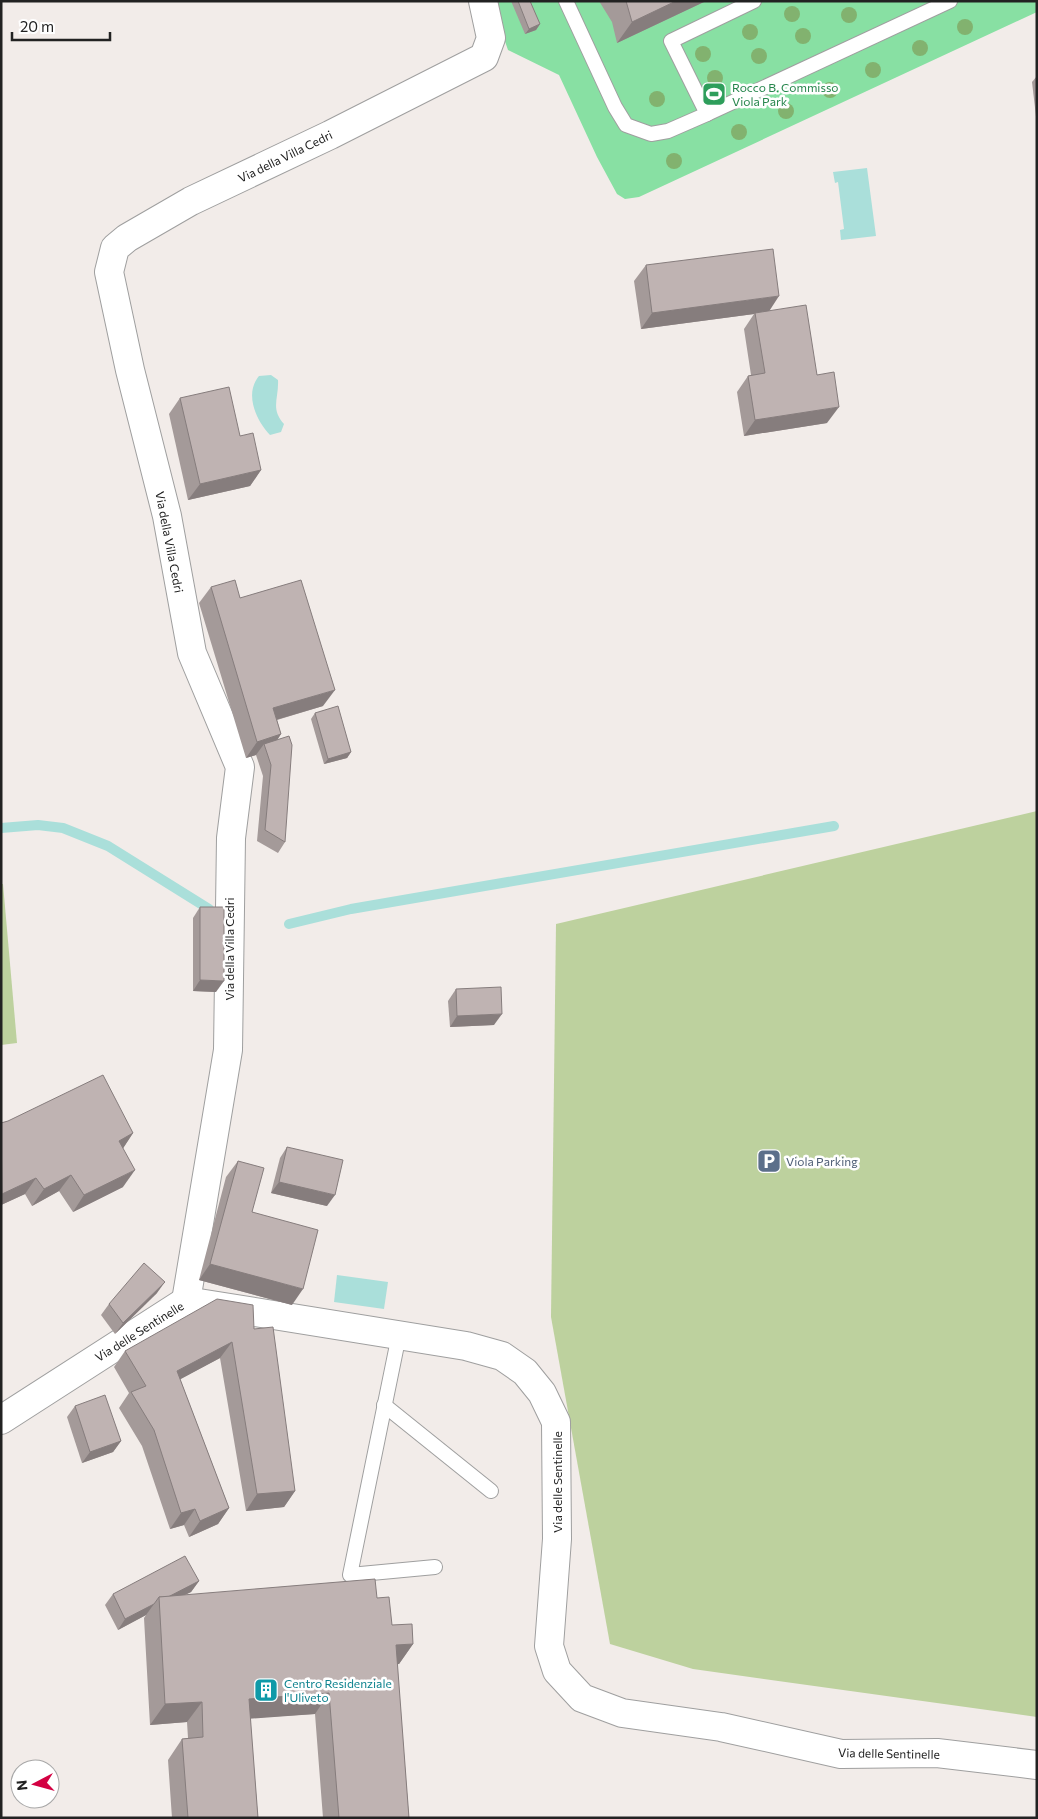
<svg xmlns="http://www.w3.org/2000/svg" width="1038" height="1819" font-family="Commissioner,sans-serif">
  <rect width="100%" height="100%" fill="#f2ece9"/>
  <g fill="#bdd19e">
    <path d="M1037,811V1717L693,1669L610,1644L551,1317L556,924Z"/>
    <path d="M1,884H3L17,1043L1,1045Z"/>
  </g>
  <path fill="#88e0a3" d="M491,1H1037V12L639,197L625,199L617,194L597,157L559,75L508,50Z"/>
  <g fill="#aadfda">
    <path d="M867,168L876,236L841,240L840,230L844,229L838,182L835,183L833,172Z"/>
    <path d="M271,375L278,380C279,399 270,408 284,424L281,432L270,435C256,420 244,394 259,376Z"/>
    <path d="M337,1275L388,1282L384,1309L334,1302Z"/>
  </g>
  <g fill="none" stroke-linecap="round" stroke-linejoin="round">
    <g stroke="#aadfda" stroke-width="10">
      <path d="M1,828L38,825L63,828L108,846L209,909"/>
      <path d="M289,924L351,909L834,826"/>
    </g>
    <g stroke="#9f9f9f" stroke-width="16">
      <g id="lane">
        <path d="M566,1L615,107L626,125L651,134L668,131L707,114L950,1"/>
        <path d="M707,114L671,41L754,1"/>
        <path d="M399,1335L350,1575L435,1567"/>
        <path d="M384,1405L491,1491"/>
      </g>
    </g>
    <g stroke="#9f9f9f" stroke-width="30">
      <g id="street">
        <path d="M186,1301L228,1050L231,838L240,767L192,653L167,516L130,370L109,272L115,248L127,238L191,201L330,135L484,57L491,38L483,1"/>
        <path d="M1,1420L186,1301L466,1346L502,1356L525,1372L542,1393L556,1422L557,1539L549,1646L557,1671L582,1698L622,1713L721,1727L841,1754L937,1753L1037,1765"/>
      </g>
    </g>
    <use href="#lane" stroke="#fff" stroke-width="14"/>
    <use href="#street" stroke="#fff" stroke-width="28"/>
  </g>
  <g fill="#82b26f">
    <circle cx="792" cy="14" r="8"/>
    <circle cx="849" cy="15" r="8"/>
    <circle cx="965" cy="27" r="8"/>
    <circle cx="750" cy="32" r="8"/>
    <circle cx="803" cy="36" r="8"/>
    <circle cx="920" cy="48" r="8"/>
    <circle cx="703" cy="54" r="8"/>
    <circle cx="759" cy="56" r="8"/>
    <circle cx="873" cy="70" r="8"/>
    <circle cx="715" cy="78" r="8"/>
    <circle cx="830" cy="90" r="8"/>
    <circle cx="657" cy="99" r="8"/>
    <circle cx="786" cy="111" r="8"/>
    <circle cx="739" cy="132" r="8"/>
    <circle cx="674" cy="161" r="8"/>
  </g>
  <g fill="#a49a99">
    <path d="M511,1H530L540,24L536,30L525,34Z"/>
    <path d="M599,1H706L617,43L612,22Z"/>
    <path d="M1037,76V125L1032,82Z"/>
    <path d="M646,265L769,311L817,375L827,423L744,436L737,392L748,376L751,375L744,329L754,314L641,329L634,281Z"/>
    <path d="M180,398L240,436L261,470L250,486L188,500L169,414Z"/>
    <path d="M211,587L240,598L323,706L277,720L281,734L277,740L285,842L278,853L257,841L263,776L256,755L246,758L199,603Z"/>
    <path d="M315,713L351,752L347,758L324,764L311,719Z"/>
    <path d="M200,907L216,992L193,991V918Z"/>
    <path d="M456,989L494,1025L450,1027L448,1001Z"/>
    <path d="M1,1123L133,1133L123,1148V1187L73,1212L59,1191L32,1206L25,1194L1,1205Z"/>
    <path d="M287,1147L327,1206L271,1193L280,1158Z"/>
    <path d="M238,1161L252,1212L292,1305L199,1280L226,1177Z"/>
    <path d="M157,1293L115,1334L101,1315L109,1304Z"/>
    <path d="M254,1329L295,1491L284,1507L246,1511L220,1358L180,1379L229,1508L218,1524L189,1537L184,1525L170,1529L142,1446L119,1408L129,1393L114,1367L125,1351Z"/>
    <path d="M75,1406L121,1441L113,1452L82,1463L67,1417Z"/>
    <path d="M199,1581L191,1592L184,1595L377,1598L392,1625L413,1644L399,1664H397L409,1818H323L315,1714L250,1718L258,1818H172L168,1760L182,1739L188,1738L187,1722L150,1725L144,1618L146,1615L118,1630L105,1605L113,1594Z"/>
  </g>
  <g fill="#867d7d">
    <path d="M676,1H706L617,43L632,22Z"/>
    <path d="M540,24L536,30L525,34L529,29Z"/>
    <path d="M779,296L768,313H755L754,314L641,329L652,313Z"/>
    <path d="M839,407L827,423L744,436L755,420Z"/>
    <path d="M261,470L250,486L188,500L200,484Z"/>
    <path d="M335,690L323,706L262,724L273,708Z"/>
    <path d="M281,734L270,751L264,744L256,755L246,758L257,742Z"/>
    <path d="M351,752L347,758L324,764L328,759Z"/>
    <path d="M200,980L224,981L216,992L193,991Z"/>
    <path d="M502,1014L494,1025L450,1027L457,1016Z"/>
    <path d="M133,1133L122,1150L119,1141Z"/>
    <path d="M135,1170L123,1187L73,1212L84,1195Z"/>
    <path d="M71,1175L59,1191L32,1206L44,1189Z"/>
    <path d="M36,1178L25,1194L1,1205L2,1194Z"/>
    <path d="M279,1182L335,1195L327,1206L271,1193Z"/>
    <path d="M210,1264L303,1289L292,1305L199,1280Z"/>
    <path d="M165,1282L157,1293L115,1334L123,1323Z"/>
    <path d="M232,1342L220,1358L166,1387L177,1371Z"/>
    <path d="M121,1441L113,1452L82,1463L90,1452Z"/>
    <path d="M295,1491L284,1507L246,1511L257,1494Z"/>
    <path d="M229,1508L218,1524L189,1537L200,1521Z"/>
    <path d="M195,1509L184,1525L170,1529L181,1513Z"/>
    <path d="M199,1581L191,1592L159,1608V1601Z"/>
    <path d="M154,1604L146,1615L118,1630L125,1619Z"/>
    <path d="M413,1644L399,1664L381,1666L396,1645Z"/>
    <path d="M329,1693L315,1714L234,1720L249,1699Z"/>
    <path d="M202,1702L187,1722L150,1725L165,1704Z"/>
  </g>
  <g fill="#bfb3b2" stroke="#867d7d">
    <path d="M518,1H530L540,24L529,29Z"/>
    <path d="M626,1H676L632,22Z"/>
    <path d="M773,249L779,296L652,313L646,265Z"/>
    <path d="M806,305L817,375L834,372L839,407L755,420L748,376L765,373L755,313Z"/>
    <path d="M229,387L240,436L253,433L261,470L200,484L180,398Z"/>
    <path d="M235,580L240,598L301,580L335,690L273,708L281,734L257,742L211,587Z"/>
    <path d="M338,706L351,752L328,759L315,713Z"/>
    <path d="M289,736L292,745L285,842L265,830L271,765L264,744Z"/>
    <path d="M200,907H224V981L200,980Z"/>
    <path d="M501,987L502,1014L457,1016L456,989Z"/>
    <path d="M103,1075L133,1133L119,1141L135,1170L84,1195L71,1175L44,1189L36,1178L2,1194L1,1123L8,1121Z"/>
    <path d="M287,1147L343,1160L335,1195L279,1182Z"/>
    <path d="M238,1161L264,1168L252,1212L318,1230L303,1289L210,1264Z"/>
    <path d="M144,1263L165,1282L123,1323L109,1304Z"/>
    <path d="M217,1299L253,1305L254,1329L273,1327L295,1491L257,1494L232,1342L177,1371L229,1508L200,1521L195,1509L181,1513L154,1430L131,1392L146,1386L125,1351Z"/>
    <path d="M105,1395L121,1441L90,1452L75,1406Z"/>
    <path d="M185,1556L199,1581L168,1597H159L154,1604L125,1619L113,1594Z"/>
    <path d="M375,1579L377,1598L389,1597L392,1625L412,1624L413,1644L396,1645L409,1818H339L329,1693L249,1699L258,1818H188L182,1739L203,1737L202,1702L165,1704L159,1597Z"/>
  </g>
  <defs>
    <g id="stadium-square" transform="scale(1.25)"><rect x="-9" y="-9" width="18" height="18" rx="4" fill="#2e9e5b" stroke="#fff"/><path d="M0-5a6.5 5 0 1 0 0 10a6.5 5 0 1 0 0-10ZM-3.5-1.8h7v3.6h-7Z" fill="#fff"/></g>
    <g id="parking-square" transform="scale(1.25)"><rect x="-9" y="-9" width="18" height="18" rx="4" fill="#5c6f8a" stroke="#fff"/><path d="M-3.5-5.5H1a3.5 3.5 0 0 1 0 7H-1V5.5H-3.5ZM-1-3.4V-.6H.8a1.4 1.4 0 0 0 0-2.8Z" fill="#fff"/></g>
    <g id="building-square" transform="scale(1.25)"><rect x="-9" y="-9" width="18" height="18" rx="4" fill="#0f9aa8" stroke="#fff"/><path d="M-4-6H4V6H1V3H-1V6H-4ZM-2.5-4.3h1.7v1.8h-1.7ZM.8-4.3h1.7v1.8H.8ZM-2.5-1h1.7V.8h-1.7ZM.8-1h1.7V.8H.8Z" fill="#fff"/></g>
  </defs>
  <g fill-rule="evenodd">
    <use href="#stadium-square" x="714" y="94"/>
    <use href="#parking-square" x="769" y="1161"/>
    <use href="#building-square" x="266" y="1690"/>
  </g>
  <g text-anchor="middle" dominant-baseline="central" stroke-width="5" stroke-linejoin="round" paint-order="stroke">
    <g font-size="12" fill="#27864d" stroke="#fff" text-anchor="start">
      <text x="732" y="87">Rocco B. Commisso<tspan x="732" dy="14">Viola Park</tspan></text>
    </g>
    <g font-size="12" fill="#222" stroke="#fff">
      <text transform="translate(285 156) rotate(-26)">Via della Villa Cedri</text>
      <text transform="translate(170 542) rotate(79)">Via della Villa Cedri</text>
      <text transform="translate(229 949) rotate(-90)">Via della Villa Cedri</text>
      <text transform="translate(139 1331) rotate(-32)">Via delle Sentinelle</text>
      <text transform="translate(557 1482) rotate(-90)">Via delle Sentinelle</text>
      <text transform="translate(889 1753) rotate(1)">Via delle Sentinelle</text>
    </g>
    <g font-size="12" fill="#4e5e75" stroke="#fff" text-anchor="start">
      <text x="786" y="1161">Viola Parking</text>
    </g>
    <g font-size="12" fill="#0d838f" stroke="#fff" text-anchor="start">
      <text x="284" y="1683">Centro Residenziale<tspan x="284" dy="14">l'Uliveto</tspan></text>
    </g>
  </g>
  <rect width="1038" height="1819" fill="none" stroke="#222222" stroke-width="5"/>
  <g transform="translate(35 1784) rotate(264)"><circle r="24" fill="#ffffff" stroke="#a7a7a7"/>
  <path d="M0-4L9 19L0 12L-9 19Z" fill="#d30142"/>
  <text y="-8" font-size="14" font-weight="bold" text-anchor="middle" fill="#222222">N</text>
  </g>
  <path d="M12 32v8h98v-8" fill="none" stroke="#222222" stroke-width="2.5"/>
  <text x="20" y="32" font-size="15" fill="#222222" stroke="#ffffff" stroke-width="4" paint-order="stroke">20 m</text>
</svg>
